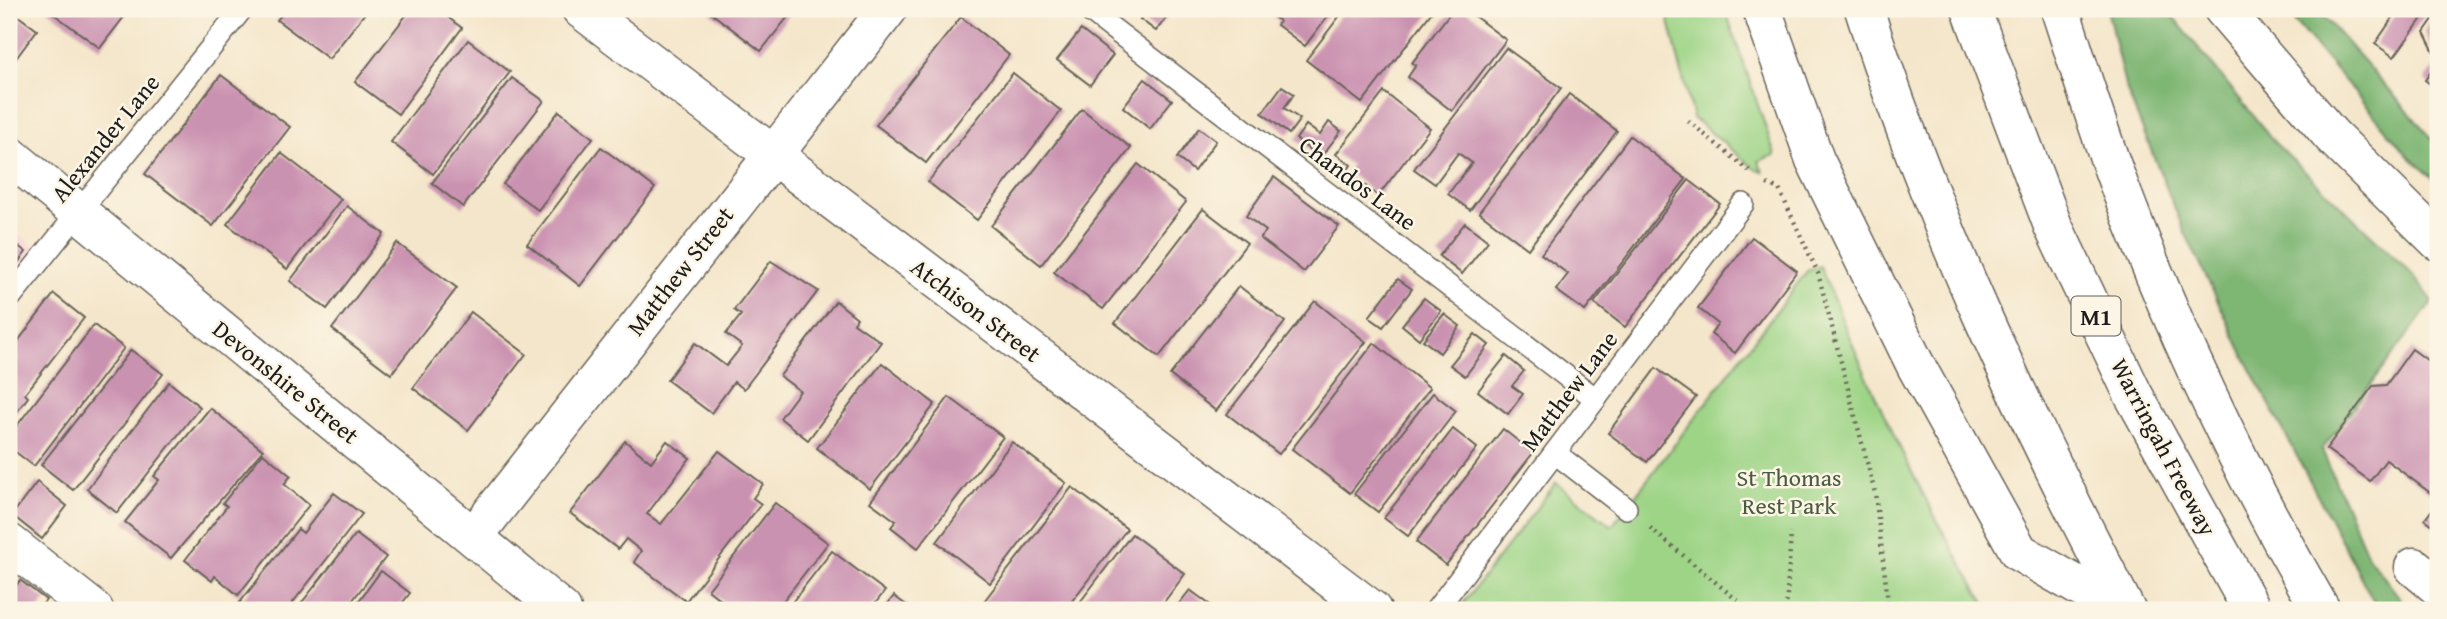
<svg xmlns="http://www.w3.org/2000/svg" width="2447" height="619" font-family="'Gentium Book Plus',serif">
  <rect width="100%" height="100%" fill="#fcf5e5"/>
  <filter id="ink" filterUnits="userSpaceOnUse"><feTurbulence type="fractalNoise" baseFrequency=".0143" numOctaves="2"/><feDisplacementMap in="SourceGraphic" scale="14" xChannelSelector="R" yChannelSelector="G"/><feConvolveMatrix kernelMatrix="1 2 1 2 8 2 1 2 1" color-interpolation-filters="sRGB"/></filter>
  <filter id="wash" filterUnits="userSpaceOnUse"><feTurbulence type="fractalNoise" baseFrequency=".00686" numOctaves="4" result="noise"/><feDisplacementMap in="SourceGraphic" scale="28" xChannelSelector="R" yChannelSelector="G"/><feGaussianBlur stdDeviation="1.57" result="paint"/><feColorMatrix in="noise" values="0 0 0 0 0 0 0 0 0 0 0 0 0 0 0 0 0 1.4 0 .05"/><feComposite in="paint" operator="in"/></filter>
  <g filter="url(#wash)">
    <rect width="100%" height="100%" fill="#f4e6ca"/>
    <path fill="#f7cfd5" d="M9,228L37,249L9,285Z"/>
    <g fill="#9dd486" stroke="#5c7851" stroke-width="2">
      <path d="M1666,9H1725L1775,155L1758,161L1763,171L1754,168L1693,118Z"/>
      <path d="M1820,266C1868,385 1921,501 1989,610H1458L1556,483L1612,526L1807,271Z"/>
    </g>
    <g fill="#7eb673" stroke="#4d6948" stroke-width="2">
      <path d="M2107,9H2167L2276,144L2411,273L2433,301L2322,450L2368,556L2409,610H2378L2242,352L2182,226L2125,86Z"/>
      <path d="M2284,9H2317L2438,145V182L2410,158Z"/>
    </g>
    <g id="blocks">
      <g fill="#ca92b1">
        <path d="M9,9L37,30L9,68Z"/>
        <path d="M47,9H130L100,48Z"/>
        <path d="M286,9H368L329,59L277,20Z"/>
        <path d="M411,9H437L462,28L398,114L355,82Z"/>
        <path d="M706,9H794L761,51Z"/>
        <path d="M1148,9H1173L1156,31L1140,19Z"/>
        <path d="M1264,9H1333L1305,46L1277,25L1279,21Z"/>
        <path d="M1345,9L1353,13L1356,9H1434L1362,103L1306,60Z"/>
        <path d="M1453,9H1465L1506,40L1452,111L1408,77L1416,65L1412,63Z"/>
        <path d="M2389,9H2429L2394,57L2375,44L2396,13Z"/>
        <path d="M2438,12V60L2424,32Z"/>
        <path d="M961,17L1009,55L926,163L876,125Z"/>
        <path d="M1081,30L1113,55L1090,85L1057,60Z"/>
        <path d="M468,40L510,72L433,174L391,142Z"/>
        <path d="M1506,48L1561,88L1470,210L1448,194L1472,163L1458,153L1435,184L1414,169Z"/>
        <path d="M2438,62V90L2425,80Z"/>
        <path d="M1013,73L1061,111L977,220L928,182Z"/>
        <path d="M221,75L290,127L213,226L145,174Z"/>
        <path d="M512,78L544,101L463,207L432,183Z"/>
        <path d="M1145,79L1172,100L1150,129L1123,107Z"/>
        <path d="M1282,86L1294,94L1284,108L1300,119L1289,134L1262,113Z"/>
        <path d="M1384,92L1430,128L1378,196L1347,171L1351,165L1336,154Z"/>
        <path d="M1569,94L1617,131L1528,249L1479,212Z"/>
        <path d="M1082,109L1131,148L1041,265L991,226Z"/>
        <path d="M559,111L593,138L538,210L503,184Z"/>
        <path d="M1329,122L1341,131L1320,158L1296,139L1306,125L1320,135Z"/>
        <path d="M1199,128L1216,141L1194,171L1177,158Z"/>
        <path d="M1630,136L1686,179L1585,311L1556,290L1568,274L1541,254Z"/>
        <path d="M601,147L655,188L580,286L527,244Z"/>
        <path d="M281,153L341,199L287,269L227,224Z"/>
        <path d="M1138,164L1186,202L1103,309L1054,272Z"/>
        <path d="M1274,177L1339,226L1304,272L1260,238L1266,231L1246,216Z"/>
        <path d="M1689,180L1720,204L1625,327L1594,303Z"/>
        <path d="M347,206L384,234L327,309L290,281Z"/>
        <path d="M1203,209L1247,243L1159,357L1115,323Z"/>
        <path d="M1465,223L1488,241L1462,274L1439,256Z"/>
        <path d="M1752,237L1797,271L1735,353L1711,334L1718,324L1698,308Z"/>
        <path d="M9,239L26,252L9,275Z"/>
        <path d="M397,243L457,288L391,374L332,329Z"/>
        <path d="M771,261L818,291L744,389L734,382L711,413L667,380L695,343L726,366L742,346L726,334L741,315L734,310Z"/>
        <path d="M1398,279L1412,289L1383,327L1369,317Z"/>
        <path d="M1239,286L1285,322L1216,411L1170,375Z"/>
        <path d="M54,294L84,318L25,394L28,397L9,422V353Z"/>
        <path d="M1424,298L1441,311L1419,339L1402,325Z"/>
        <path d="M836,301L857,318L854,323L881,342L808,440L780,418L800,391L780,376Z"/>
        <path d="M1315,301L1366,342L1279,454L1227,414Z"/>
        <path d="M471,312L526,354L468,430L413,388Z"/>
        <path d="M1444,314L1460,326L1440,353L1423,340Z"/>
        <path d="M94,325L124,348L34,466L9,447V436Z"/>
        <path d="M1475,334L1489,345L1465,376L1450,365Z"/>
        <path d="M1374,343L1430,388L1350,493L1292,449Z"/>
        <path d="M2412,349L2438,368V494L2436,497L2386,460L2370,481L2326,449L2373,386L2386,385Z"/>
        <path d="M131,350L163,374L73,490L41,465Z"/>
        <path d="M1506,356L1524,371L1512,386L1523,394L1508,414L1478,391Z"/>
        <path d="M882,363L935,404L870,489L817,448Z"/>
        <path d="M1656,368L1696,397L1647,462L1608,433Z"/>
        <path d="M169,382L200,407L117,513L87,489Z"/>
        <path d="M1433,393L1456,411L1378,512L1354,494Z"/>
        <path d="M949,397L1003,437L918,548L891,527L896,521L870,502Z"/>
        <path d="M210,408L263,450L171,558L125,522L159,480L154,476Z"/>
        <path d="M1453,429L1477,448L1408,536L1384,518Z"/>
        <path d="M1503,429L1533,453L1446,565L1416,542Z"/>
        <path d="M625,441L651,462L667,441L690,458L647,514L661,524L719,451L763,484L753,498L761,504L686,601L634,562L641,551L626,539L618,549L570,513Z"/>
        <path d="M1012,442L1066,483L990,583L937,542Z"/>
        <path d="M263,453L291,476L284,484L309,505L238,595L215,576L212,581L185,560L227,506L223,503Z"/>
        <path d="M37,482L67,506L42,539L12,515Z"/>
        <path d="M1072,487L1127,529L1065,610H987L981,605Z"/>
        <path d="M334,493L362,514L287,610H234L298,529L303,533Z"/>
        <path d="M2438,502V529L2425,519Z"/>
        <path d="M775,503L828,543L776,610H734L708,590Z"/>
        <path d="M356,534L386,557L345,610H296Z"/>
        <path d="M1132,534L1185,574L1158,610H1074Z"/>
        <path d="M832,551L885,591L870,610H786Z"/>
        <path d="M381,571L410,593L397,610H352Z"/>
        <path d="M9,580L16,586L20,580L46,600L39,609L41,610H9Z"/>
        <path d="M1190,590L1217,610H1174Z"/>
        <path d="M894,596L913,610H883Z"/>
      </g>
    </g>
  </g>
  <g filter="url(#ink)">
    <use href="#blocks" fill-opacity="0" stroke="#686359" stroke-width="2"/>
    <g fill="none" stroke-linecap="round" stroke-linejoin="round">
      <g stroke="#686359" stroke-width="24">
        <g id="service">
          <path d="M1087,9L1596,399"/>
          <path d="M9,299L242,9"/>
          <path d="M1555,453L1626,508"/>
          <path d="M1436,610L1743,204"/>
        </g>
      </g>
      <g stroke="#686359" stroke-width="41">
        <g id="minor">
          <path d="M581,9L1372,610"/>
          <path d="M9,155L562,610"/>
          <path d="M474,536L888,9"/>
          <path d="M9,543L94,610"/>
          <path d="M2414,567L2438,587"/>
        </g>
      </g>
      <g stroke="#686359" stroke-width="41">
        <g id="motorway">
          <path d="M1762,9L1815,160L1915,364L2019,552L2120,610"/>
          <path d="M1864,9C1930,217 2025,417 2126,610"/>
          <path d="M1971,9L2053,226L2133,394L2252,610"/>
          <path d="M2060,9C2079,67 2097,127 2119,185C2174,331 2242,475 2321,610"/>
          <path d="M2223,9L2331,135L2438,241"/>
        </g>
      </g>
      <g stroke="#686359" stroke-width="4.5" stroke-dasharray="2 5" stroke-linecap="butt">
        <path d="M1688,121L1752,173"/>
        <path d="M1767,184L1779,189L1818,273L1875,493L1889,610"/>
        <path d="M1650,528L1749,610"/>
        <path d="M1786,610L1791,533"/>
      </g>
      <use href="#service" stroke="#fff" stroke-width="21"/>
      <use href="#minor" stroke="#fff" stroke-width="38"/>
      <use href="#motorway" stroke="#fff" stroke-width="38"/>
    </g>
  </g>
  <g text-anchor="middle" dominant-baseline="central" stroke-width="5" stroke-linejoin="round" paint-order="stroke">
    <rect fill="#fcf5e5" stroke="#5f5d58" stroke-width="2" x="2071.5" y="296.5" width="49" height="39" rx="5"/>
    <g font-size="23" font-weight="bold" fill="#1c1c1c">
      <text x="2096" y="316">M1</text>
    </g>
    <g font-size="24" fill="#1c1c1c" stroke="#fcf5e5">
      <text transform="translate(105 138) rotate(-51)">Alexander Lane</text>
      <text transform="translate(1358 183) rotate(37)">Chandos Lane</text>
      <text transform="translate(680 271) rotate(-52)">Matthew Street</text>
      <text transform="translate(976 310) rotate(37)">Atchison Street</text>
      <text transform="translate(286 382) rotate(39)">Devonshire Street</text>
      <text transform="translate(1569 391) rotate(-53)">Matthew Lane</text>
      <text transform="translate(2164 447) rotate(62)">Warringah Freeway</text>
    </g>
    <g font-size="24" fill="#495c41" stroke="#fcf5e5">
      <text x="1789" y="477">St Thomas<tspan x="1789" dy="28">Rest Park</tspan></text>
    </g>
  </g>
  <rect width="2447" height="619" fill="none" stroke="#fcf5e5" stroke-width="35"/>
</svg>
